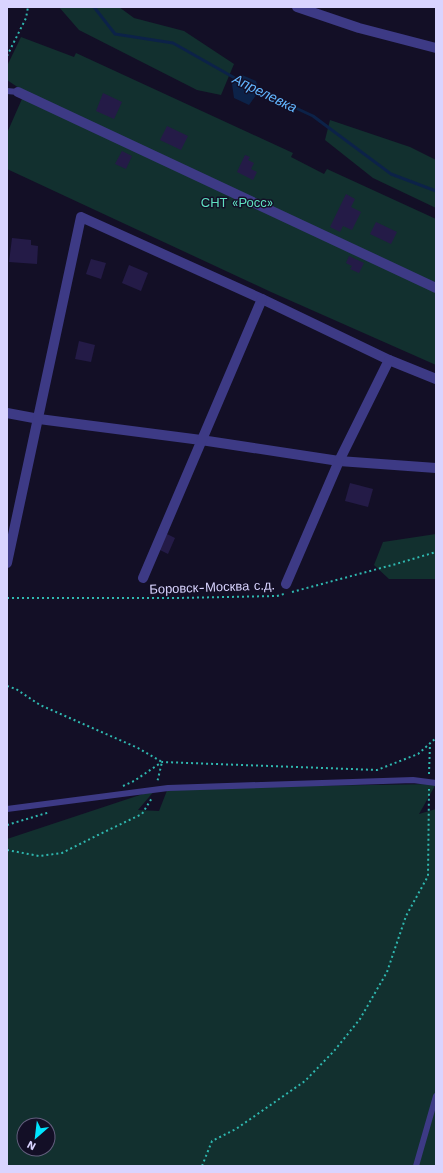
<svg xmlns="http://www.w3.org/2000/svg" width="443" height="1173" font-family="'Work Sans',sans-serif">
  <rect width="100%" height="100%" fill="#130f26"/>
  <g fill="#12302f" fill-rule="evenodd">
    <path d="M59,7H119L134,18L184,31L234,64L221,95L197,90L79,30Z"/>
    <path d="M21,37L74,57L76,53L293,153L291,157L324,174L327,169L436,219V365L271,292L7,169V133L25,92L7,80V66Z"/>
    <path d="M330,120L410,147L436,160V208L373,178L325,140Z"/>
    <path d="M436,534V579H389L374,565L383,542Z"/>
    <path d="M436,784L419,814L436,809V1166H7V839L155,790L138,810L159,811L168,788ZM24,1125H48V1149H24Z"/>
  </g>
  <path fill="#0c2248" d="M242,75L256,81L259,91L249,105L234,98L232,84Z"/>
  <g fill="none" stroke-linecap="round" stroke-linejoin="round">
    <g stroke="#0c2248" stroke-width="3">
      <path d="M94,7L115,34L173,43L240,81"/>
      <path d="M257,90L313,116L391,174L436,191"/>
    </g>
  </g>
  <g fill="#241b47">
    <path d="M103,93L122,102L114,119L96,111Z"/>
    <path d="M167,126L188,136L181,150L160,140Z"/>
    <path d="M122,151L132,156L126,169L115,164Z"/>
    <path d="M245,155L250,157L248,160L254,163L251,169L257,172L253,180L237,172Z"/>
    <path d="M346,194L355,199L351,207L361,212L352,230L343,226L340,232L330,227Z"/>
    <path d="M376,222L397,232L391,244L370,234Z"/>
    <path d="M12,238L31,240V245L38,246L37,264L9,262Z"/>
    <path d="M349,256L364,263L359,273L350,269L352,266L346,263Z"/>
    <path d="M91,259L106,263L101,279L86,274Z"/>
    <path d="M129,265L148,273L141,291L122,283Z"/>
    <path d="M79,341L95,345L91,362L75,359Z"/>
    <path d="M350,483L373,489L368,507L345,501Z"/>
    <path d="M165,533L175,538L168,554L158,549Z"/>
  </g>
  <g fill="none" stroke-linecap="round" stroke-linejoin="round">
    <g stroke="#2fb8b0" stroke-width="2" stroke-dasharray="2 3" stroke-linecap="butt">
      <path d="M7,56L26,18L28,7"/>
      <path d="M292,592L396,564L436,552"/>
      <path d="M7,598H176L277,596L284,594"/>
      <path d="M7,686L16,689L40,705L138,748L162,762L157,783"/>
      <path d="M429,774L430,743"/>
      <path d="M123,786L134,781L162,762L377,770L418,754L436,738"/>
      <path d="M7,825L50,812"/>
      <path d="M7,850L39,856L62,853L98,835L142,814L152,798"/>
      <path d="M202,1166L212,1141L236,1129L305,1081L334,1051L360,1019L387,972L406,916L428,876L429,789"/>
    </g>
    <g stroke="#3d3a85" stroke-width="6">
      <path d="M7,91L18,92"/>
      <path d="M7,809L168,788L413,780L436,783"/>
      <path d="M416,1166L436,1096"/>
    </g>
    <g stroke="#3d3a85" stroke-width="10">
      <path d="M297,7L359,28L436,48"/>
      <path d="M18,92L436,288"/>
      <path d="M7,413L39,419L201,440L339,461L436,468"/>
      <path d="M7,563L81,217L262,299L389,360L436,379"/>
      <path d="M143,578L262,299"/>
      <path d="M286,584L339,461L389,360"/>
    </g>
  </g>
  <g text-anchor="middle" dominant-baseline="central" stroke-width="3" stroke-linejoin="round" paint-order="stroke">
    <g font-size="13" fill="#5fe0c0" stroke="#130f26">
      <text x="237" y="202">СНТ «Росс»</text>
    </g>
    <g font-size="13" fill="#d9d4ff" stroke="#130f26">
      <text transform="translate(212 587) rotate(-2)">Боровск-Москва с.д.</text>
    </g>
    <g font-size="14" font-style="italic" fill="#62b6ff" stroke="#130f26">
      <text transform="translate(265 93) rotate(26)">Апрелевка</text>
    </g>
  </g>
  <rect width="443" height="1173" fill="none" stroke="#d9d4ff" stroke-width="16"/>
  <g transform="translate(36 1137) rotate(208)"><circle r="19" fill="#130f26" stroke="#625e7d"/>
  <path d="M0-3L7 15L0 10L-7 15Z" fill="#00e5ff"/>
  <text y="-6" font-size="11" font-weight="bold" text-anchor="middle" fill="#d9d4ff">N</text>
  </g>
</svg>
